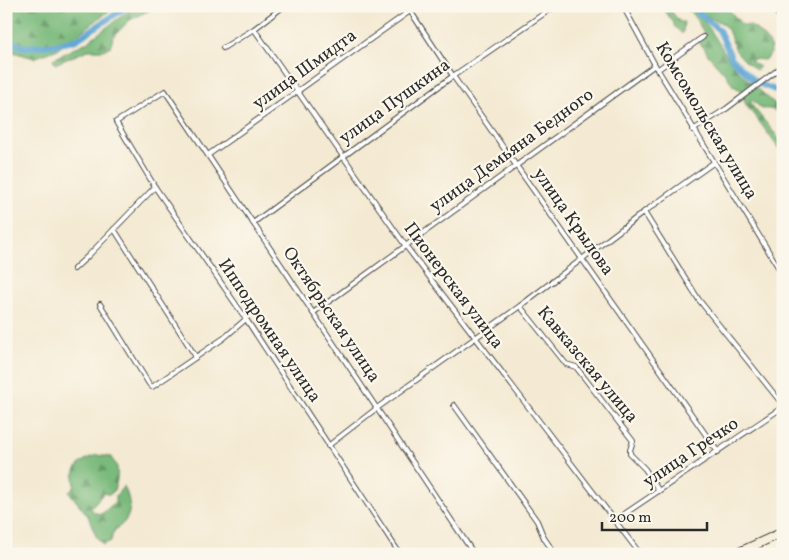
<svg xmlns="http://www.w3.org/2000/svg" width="789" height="560" font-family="Vollkorn,serif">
  <defs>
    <pattern id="forest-firs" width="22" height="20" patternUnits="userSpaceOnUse" patternTransform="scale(1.25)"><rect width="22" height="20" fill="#7aba7c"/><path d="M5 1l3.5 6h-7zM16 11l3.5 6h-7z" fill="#649766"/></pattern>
  </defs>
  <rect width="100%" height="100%" fill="#fbf7ec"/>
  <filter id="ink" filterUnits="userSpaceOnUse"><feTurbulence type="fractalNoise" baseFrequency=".02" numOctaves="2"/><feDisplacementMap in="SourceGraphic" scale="10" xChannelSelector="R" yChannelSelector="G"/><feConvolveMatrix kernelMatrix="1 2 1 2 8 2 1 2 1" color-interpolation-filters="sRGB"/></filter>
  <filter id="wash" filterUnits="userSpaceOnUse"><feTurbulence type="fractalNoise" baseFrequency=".0096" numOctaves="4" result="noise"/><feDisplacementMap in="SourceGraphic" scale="20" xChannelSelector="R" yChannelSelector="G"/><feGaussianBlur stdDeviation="1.12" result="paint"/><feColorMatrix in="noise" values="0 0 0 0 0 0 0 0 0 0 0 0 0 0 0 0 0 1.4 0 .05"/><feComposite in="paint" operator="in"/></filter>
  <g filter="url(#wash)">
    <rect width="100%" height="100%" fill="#f4ead3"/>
    <g fill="url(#forest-firs)" stroke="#527254">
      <path d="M6,6H116L58,49L34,58L6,50Z"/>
      <path d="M135,6H158L130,20L113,37L111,46L103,50H88L55,64L53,59L87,42Z"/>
      <path d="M661,6H672L671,11L680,22H684L683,32L682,34L674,26V23C669,18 667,12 661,6Z"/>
      <path d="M682,6C703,8 721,50 733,65C742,76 754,85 764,94C770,99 775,106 783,106V124L780,121C781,110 771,108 762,109L752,100H750L753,107L781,141L783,151L779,149C773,141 767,132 761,124C753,113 742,104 741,90L733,86L727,76L708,55L705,49L698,42L702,39L705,34C697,23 695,13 682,6Z"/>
      <path d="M694,6H726L741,24L745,26L749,25L757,30L770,44L771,53L768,57L764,60L751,59L753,63L760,67L756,70L745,61L736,51L728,30L722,23L704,16Z"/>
      <path d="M97,455L111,457C111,458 115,463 116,464C119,471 117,488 112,493C109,495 107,494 104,493L91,507C92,512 98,515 103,513L115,502L116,495L124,486C129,497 133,511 125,521C117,531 114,526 111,541L103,545L96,536L88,516L69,492L74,488C75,483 74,480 74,475C76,463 87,458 97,455Z"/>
    </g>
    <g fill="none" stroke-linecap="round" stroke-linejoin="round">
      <g stroke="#5da6d4" stroke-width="6">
        <path d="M691,6L719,30L732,59L757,83L783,93"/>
        <path d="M6,39L23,47L55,45L76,40L128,6"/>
      </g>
    </g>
  </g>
  <g filter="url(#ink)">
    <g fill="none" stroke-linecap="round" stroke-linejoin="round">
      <g stroke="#494844" stroke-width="6">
        <g id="minor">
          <path d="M407,6L453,76L718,452"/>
          <path d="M623,6L655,65L783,275"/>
          <path d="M771,6L783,20"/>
          <path d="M254,29L405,245L638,551V554"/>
          <path d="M223,48L254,29L284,6"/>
          <path d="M657,70L703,37"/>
          <path d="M693,130L726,109L783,66"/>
          <path d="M208,155L417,6"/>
          <path d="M644,212L699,300L783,405"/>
          <path d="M253,223L453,76L555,6"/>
          <path d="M114,229L196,357"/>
          <path d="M74,269L88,256L155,187"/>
          <path d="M100,304L149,384L152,387L224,338L246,319"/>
          <path d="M520,306L566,364L576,367L633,441L630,450V454L645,469L659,491"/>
          <path d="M313,313L655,65"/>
          <path d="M454,405L537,521L544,538L555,554"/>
          <path d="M328,446L377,408L520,306L644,212L713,163"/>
          <path d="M614,521L783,407"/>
          <path d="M400,554L246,319L155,187L116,122L165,91L474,554"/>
        </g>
      </g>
      <use href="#minor" stroke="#fff" stroke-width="4"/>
      <g stroke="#2b2b2b" stroke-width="1">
        <path d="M724,554L783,527"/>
        <path d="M747,554L783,537"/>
      </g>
    </g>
  </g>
  <g text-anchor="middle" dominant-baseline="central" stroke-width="4.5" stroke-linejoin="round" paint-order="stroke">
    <g font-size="18" fill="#2b2b2b" stroke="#fbf7ec">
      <text transform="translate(305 70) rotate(-36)">улица Шмидта</text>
      <text transform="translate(395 102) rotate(-36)">улица Пушкина</text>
      <text transform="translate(706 121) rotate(59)">Комсомольская улица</text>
      <text transform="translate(512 151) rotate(-36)">улица Демьяна Бедного</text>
      <text transform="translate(573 222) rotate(55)">улица Крылова</text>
      <text transform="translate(453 286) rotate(53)">Пионерская улица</text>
      <text transform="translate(331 315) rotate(56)">Октябрьская улица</text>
      <text transform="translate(269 331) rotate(56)">Ипподромная улица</text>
      <text transform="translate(587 365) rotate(50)">Кавказская улица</text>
      <text transform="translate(691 453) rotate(-34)">улица Гречко</text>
    </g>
  </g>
  <rect width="789" height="560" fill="none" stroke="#fbf7ec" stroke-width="25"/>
  <path d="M602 522v8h105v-8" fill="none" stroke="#2b2b2b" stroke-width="2.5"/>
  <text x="609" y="522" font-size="15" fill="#2b2b2b" stroke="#fbf7ec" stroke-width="4" paint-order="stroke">200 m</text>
</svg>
